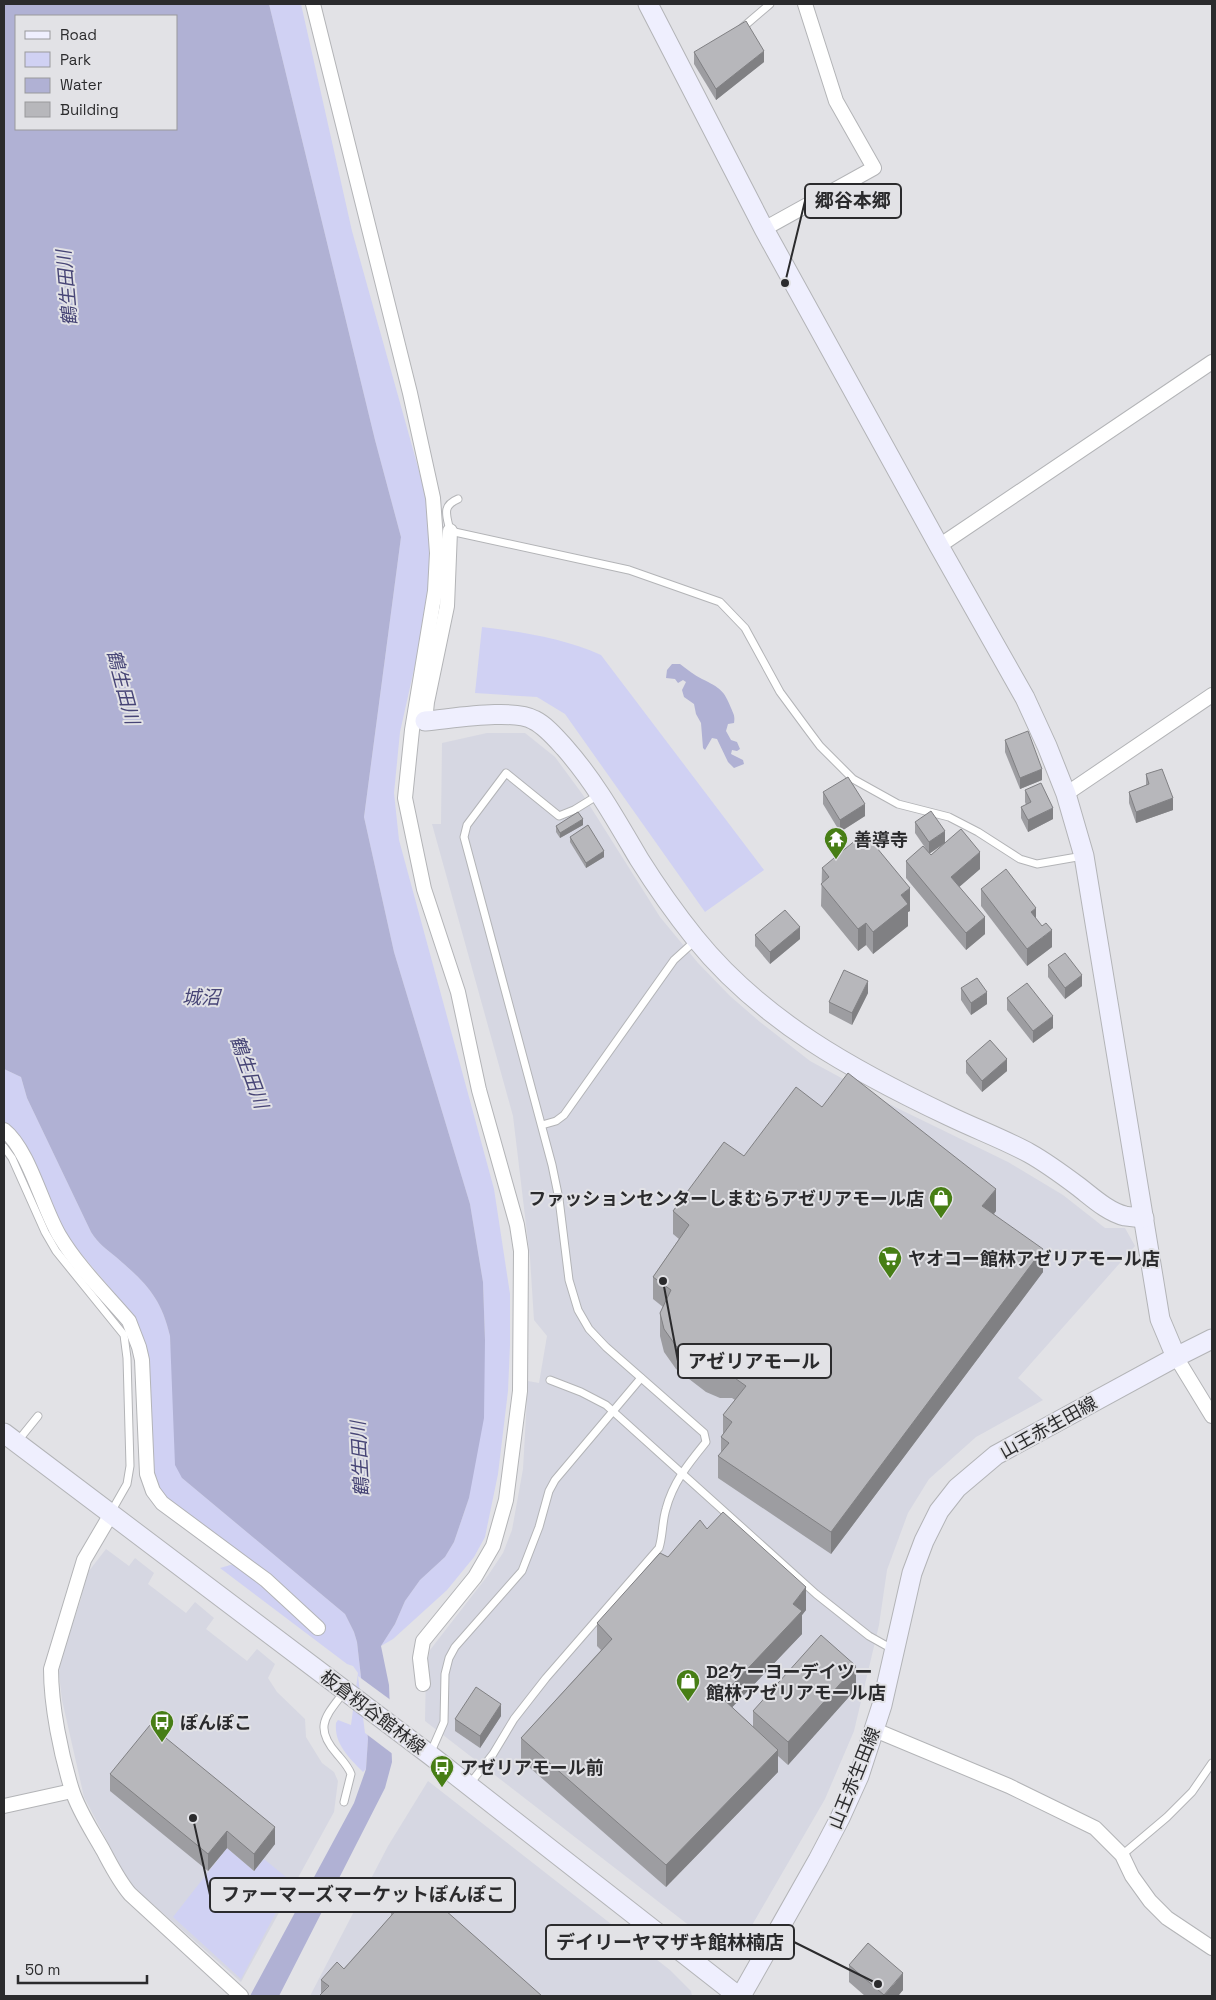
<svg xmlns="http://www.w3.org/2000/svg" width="1216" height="2000" font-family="'Space Grotesk','Noto Sans JP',sans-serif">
  <rect width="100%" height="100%" fill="#e2e2e6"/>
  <g fill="#d6d7e2">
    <path d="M487,733H525L555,757L583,795L660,917L698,963L730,996L760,1022L810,1061L895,1107L1008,1162L1063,1195L1105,1228H1125L1135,1246L1018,1378L1043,1400L976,1437L929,1479L908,1513L887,1570L879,1625L854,1731L825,1799L744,1939L717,1947L425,1721L426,1668L430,1650L489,1574L503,1553L512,1530L523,1469L528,1381L539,1383L547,1336L534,1320L530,1258L513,1116L432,824H441L442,743Z"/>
    <path d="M106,1549L129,1566L135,1558L154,1573L148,1584L186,1613L195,1602L214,1618L206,1629L247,1661L257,1649L275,1664L268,1678L277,1692L305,1719L306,1737L322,1763L334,1772L338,1781L334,1812L241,1982L129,1883L84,1797L62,1700L59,1674L60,1660L81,1599L85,1576Z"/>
    <path d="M428,1781L670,1970L691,1991L692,1996H310L388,1846Z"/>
  </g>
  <g fill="#d0d1f3">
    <path d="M269,4H301L352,231L428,503L431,562L423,629L400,732L394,793L399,840L494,1189L510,1294V1345L508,1391L498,1474L485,1537L474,1557L447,1590L393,1639L381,1646L395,1624L405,1601L420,1580L445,1557L454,1542L469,1498L485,1340L483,1282L470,1204L394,952L364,817L401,537L375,440Z"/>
    <path d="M482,627C522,632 564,638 601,655L764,870L705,912L565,714L537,697L475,693Z"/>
    <path d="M4,1069L21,1077L27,1098L91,1232C98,1243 106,1249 116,1257C145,1282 161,1297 170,1336L182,1478L345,1614L354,1632L357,1642L368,1739L366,1769L363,1772C348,1757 334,1743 336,1723L338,1720L351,1725L358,1673L353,1666L347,1664L220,1568L237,1563L161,1493L153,1479L146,1353L145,1341L133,1315L71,1242L10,1127L4,1122Z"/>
    <path d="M227,1848L254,1871L264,1859L292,1882L241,1979L173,1917Z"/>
  </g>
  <g fill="#b0b1d4" fill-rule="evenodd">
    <path d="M4,4H269L375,440L401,537L364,817L394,952L470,1204L483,1282L485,1340L484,1418L469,1498L454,1542L445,1557L420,1580L405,1601L395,1624L381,1646L389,1685L392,1762L385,1788L279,1996H250L354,1803L366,1769L368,1739L357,1642L354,1632L345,1614L182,1478L175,1465L170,1336C161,1297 145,1282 116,1257C106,1249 98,1243 91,1232L27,1098L21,1077L4,1069ZM16,16H176V129H16Z"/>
    <path d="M672,664H680C687,669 694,675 702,679C720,688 724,690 731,708C734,715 735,716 734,723L728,724L726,731L731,740L737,742L740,749L737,751L732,750L731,754L743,760L744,764L734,768L728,762L717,739L712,738L705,750L703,748L701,723L696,714L694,704L684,697L682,690L686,682L683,680L678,683L675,679L666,678L667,670Z"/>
  </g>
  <path fill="#e2e2e6" d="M358,1676L392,1701L394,1755L365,1733Z"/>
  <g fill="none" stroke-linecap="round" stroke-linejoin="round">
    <g stroke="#b3b4b7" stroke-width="9">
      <g id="lane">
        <path d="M742,28L770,4"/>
        <path d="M458,499C441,506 447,516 450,531L629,570L720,602L745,628L780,692L808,730L820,746L853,779L898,804L949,817L978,832L1020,859L1037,864L1083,856"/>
        <path d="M542,1125L556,1121L564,1115L674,960L696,940"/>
        <path d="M4,1147L12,1158L45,1232L56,1251L124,1335L127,1358L130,1466L127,1484L111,1512"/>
        <path d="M550,1380L581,1392L606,1405L816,1594L869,1636L894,1650"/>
        <path d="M17,1442L38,1416"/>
        <path d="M430,1754L444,1722L445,1674L449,1658L455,1647L522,1571L539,1527L549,1491L555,1480L641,1378"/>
        <path d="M469,1785L493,1754L514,1719L546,1678L659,1548C663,1535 662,1522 666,1509C673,1482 689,1463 706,1442L704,1433L606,1347L589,1329L578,1310L569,1280L559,1199L552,1165L464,837L467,825L506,773L559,816L574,810L600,794"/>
        <path d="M344,1802L351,1774C348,1766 342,1760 337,1754C313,1727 326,1716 344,1692"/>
        <path d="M1122,1855L1167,1817L1192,1792L1212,1763"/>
      </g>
    </g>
    <g stroke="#b3b4b7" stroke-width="16">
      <g id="street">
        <path d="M313,4L410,393L433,498L437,553L435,591L412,730L405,798L424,889L458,992L479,1090L517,1225L521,1251L520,1391L506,1500L493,1546L475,1577L423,1641L420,1658L423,1684"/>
        <path d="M764,229L874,168L836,101L805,4"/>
        <path d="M939,546L1212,362"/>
        <path d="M425,721L427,702L447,606L450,531"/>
        <path d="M1066,794L1212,695"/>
        <path d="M4,1130C29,1150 42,1206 59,1235C78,1267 105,1293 129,1321L139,1347L142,1360L147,1474L153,1491L162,1503L266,1580L318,1628"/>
        <path d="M1176,1357L1212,1416"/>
        <path d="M111,1514L84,1560L51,1669C51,1706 61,1755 72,1790C79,1812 93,1832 104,1852C112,1867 119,1881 130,1894L241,1996"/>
        <path d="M875,1730L1009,1786L1095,1828L1122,1855L1132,1876L1150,1901L1167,1918L1212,1948"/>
        <path d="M4,1806L72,1791"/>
      </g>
    </g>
    <g stroke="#b3b4b7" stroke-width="21">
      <g id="secondary">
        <path d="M648,4L764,229L939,546L1025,698L1047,746L1066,794L1084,856L1160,1319L1176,1357"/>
        <path d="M425,721C451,719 513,708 534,720C546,726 556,738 565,748C595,782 616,820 639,859C656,886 675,913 695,938C762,1021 854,1071 949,1116C976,1129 1003,1139 1029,1153C1047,1163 1063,1175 1079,1187C1092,1197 1108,1212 1125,1216C1131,1217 1138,1217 1144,1218"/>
        <path d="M4,1433L430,1755L738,1996"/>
        <path d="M741,1996L818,1860L840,1818L859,1776L882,1705L912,1573L924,1541L939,1511L957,1488L996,1455L1176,1357L1212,1339"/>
      </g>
    </g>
    <use href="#lane" stroke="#fff" stroke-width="7"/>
    <use href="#street" stroke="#fff" stroke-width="14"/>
    <use href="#secondary" stroke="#efeffe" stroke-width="19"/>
  </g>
  <g fill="#9d9da1" fill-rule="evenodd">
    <path d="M694,52L764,62L716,100L694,64Z"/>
    <path d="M1005,740L1042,780L1020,789L1005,752Z"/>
    <path d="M1146,774L1173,810L1136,823L1129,803V792L1146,786Z"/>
    <path d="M1025,790L1053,819L1028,832L1021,818V807L1026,805L1025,802Z"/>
    <path d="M823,792L865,816L840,832L823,804Z"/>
    <path d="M915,822L980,869L959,887L985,934L966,950L906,878V861L926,849L915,833ZM944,843L931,855L929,853Z"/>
    <path d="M583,825L560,838L556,832V826Z"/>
    <path d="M570,837L604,857L586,868L570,842Z"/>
    <path d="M822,868L910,911L908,912V926L873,954L866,945L858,951L821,906Z"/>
    <path d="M981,889L1052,947L1027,966L981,906Z"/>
    <path d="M755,935L800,939L770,964L755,946Z"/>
    <path d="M1048,965L1082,986L1065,999L1048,977Z"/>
    <path d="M961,988L987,1004L971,1015L961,1000Z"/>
    <path d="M868,993L852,1025L829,1013V1002Z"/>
    <path d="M1007,998L1053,1028L1033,1043L1007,1010Z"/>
    <path d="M966,1061L1007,1071L982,1092L966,1073Z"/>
    <path d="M822,1107L996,1211L994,1214L1043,1272L831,1554L718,1478V1456L721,1453V1437L723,1434V1415L735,1400L732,1398H720L706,1392L676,1369L664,1352L660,1336V1313L663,1307L653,1299V1277L679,1239L673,1234V1211L744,1156Z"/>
    <path d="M707,1529L806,1610L802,1615V1634L732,1707L753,1727V1711L856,1689L788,1765L778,1756V1772L666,1887L521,1760V1738L601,1650L597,1646V1623L668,1557Z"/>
    <path d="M501,1716L480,1748L455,1731V1719Z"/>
    <path d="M110,1774L275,1844L254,1871L227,1848L208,1871L110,1791Z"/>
    <path d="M413,1891L321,1994V1980L344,1969L391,1916V1902Z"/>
    <path d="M849,1965L903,1990L898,1996H865L849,1982Z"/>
  </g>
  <g fill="#808083">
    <path d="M764,51V62L716,100V89Z"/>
    <path d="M1042,769V780L1020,789V778Z"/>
    <path d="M1173,798V810L1136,823V812Z"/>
    <path d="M865,804V816L840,832V820Z"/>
    <path d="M1053,808V819L1028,832V820Z"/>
    <path d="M583,819V825L560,838V833Z"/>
    <path d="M945,831V843L929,854V842Z"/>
    <path d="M604,851V857L586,868V863Z"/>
    <path d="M980,852V869L951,894V877Z"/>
    <path d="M910,888V911L908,912V926L873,954V932L901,895Z"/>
    <path d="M1036,908V925L1031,912Z"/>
    <path d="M985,917V934L966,950V933Z"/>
    <path d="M866,923V945L858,951V929Z"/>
    <path d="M800,927V939L770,964V952Z"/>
    <path d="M1052,930V947L1027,966V949Z"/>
    <path d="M1082,975V986L1065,999V988Z"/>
    <path d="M868,981V993L852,1025V1013Z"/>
    <path d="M987,992V1004L971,1015V1003Z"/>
    <path d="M1053,1016V1028L1033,1043V1031Z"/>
    <path d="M1007,1059V1071L982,1092V1081Z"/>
    <path d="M996,1189V1211L982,1228V1206Z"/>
    <path d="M1043,1249V1272L831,1554V1532Z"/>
    <path d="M806,1587V1610L802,1615V1634L721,1719V1697Z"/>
    <path d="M856,1666V1689L788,1765V1742Z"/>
    <path d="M501,1704V1716L480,1748V1736Z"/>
    <path d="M778,1750V1772L666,1887V1865Z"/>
    <path d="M275,1827V1844L254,1871V1854Z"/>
    <path d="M227,1831V1848L208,1871V1854Z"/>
    <path d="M903,1973V1990L898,1996H884Z"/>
  </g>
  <g fill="#b7b7bb" stroke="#808083">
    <path d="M746,21L764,51L716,89L694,52Z"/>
    <path d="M1028,731L1042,769L1020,778L1005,740Z"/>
    <path d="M1162,769L1173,798L1136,812L1129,792L1149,784L1146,774Z"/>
    <path d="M848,777L865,804L840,820L823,792Z"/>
    <path d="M1041,783L1053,808L1028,820L1021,807L1031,802L1025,790Z"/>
    <path d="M931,811L945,831L929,842L915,822Z"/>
    <path d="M578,812L583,819L560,833L556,826Z"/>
    <path d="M588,825L604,851L586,863L570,837Z"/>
    <path d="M961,829L980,852L951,877L985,917L966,933L906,861L923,846L931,855Z"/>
    <path d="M857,839L865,849L872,842L910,888L901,895L908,904L873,932L866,923L858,929L821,884L829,877L822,868Z"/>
    <path d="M1006,869L1036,908L1031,912L1042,926L1046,923L1052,930L1027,949L981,889Z"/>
    <path d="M785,910L800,927L770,952L755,935Z"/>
    <path d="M1065,953L1082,975L1065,988L1048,965Z"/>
    <path d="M844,970L868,981L852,1013L829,1002Z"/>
    <path d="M977,978L987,992L971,1003L961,988Z"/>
    <path d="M1027,983L1053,1016L1033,1031L1007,998Z"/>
    <path d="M990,1040L1007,1059L982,1081L966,1061Z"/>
    <path d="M848,1073L996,1189L982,1206L1043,1249L831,1532L718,1456L729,1443L721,1437L732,1422L723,1415L746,1386L732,1376L720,1375L706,1369L676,1346L664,1329L660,1313L671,1290L653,1277L689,1225L673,1211L724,1142L744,1156L796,1087L822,1107Z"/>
    <path d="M723,1512L806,1587L793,1604L802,1611L721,1697L778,1750L666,1865L521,1738L612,1639L597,1623L660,1553L668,1557L700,1520L707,1529Z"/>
    <path d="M821,1635L856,1666L788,1742L753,1711Z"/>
    <path d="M476,1687L501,1704L480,1736L455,1719Z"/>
    <path d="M150,1725L275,1827L254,1854L227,1831L208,1854L110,1774Z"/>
    <path d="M406,1885L413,1891L418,1886L542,1996H319L329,1986L321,1980L337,1962L344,1969L398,1908L391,1902Z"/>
    <path d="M868,1943L903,1973L884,1995L849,1965Z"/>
  </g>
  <defs>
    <g id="temple-pin" transform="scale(1.25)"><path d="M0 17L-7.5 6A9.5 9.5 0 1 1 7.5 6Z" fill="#477e15" stroke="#e2e2e6"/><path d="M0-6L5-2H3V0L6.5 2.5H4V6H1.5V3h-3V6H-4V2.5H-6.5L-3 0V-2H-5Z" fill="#fff"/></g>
    <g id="shop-pin" transform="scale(1.25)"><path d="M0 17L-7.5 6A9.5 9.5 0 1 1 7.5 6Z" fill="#477e15" stroke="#e2e2e6"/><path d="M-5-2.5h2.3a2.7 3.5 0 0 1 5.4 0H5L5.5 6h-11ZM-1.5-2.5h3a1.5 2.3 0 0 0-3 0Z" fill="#fff"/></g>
    <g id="supermarket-pin" transform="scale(1.25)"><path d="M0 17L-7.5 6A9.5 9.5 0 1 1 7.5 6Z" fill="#477e15" stroke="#e2e2e6"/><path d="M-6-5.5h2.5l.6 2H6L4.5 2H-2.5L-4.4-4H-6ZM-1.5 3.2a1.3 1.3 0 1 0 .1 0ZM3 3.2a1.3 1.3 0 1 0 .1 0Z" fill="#fff"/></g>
    <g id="bus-pin" transform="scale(1.25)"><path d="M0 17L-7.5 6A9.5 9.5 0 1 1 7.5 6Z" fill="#477e15" stroke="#e2e2e6"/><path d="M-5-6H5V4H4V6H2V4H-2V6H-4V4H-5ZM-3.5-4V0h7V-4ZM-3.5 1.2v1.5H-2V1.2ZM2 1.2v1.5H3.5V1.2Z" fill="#fff"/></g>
  </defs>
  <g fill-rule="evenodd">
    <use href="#temple-pin" x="836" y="839"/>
    <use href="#shop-pin" x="941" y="1198"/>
    <use href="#supermarket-pin" x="890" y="1258"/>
    <use href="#shop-pin" x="688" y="1681"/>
    <use href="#bus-pin" x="162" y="1722"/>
    <use href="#bus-pin" x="442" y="1767"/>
  </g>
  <g text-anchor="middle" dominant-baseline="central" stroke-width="4" stroke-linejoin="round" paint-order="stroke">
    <g font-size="18" font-weight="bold" fill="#2b2b2d" stroke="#e2e2e6" text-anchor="start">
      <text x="854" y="839">善導寺</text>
      <text x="924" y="1198" text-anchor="end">ファッションセンターしまむらアゼリアモール店</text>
      <text x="908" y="1258">ヤオコー館林アゼリアモール店</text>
      <text x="706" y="1671">D2ケーヨーデイツー<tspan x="706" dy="21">館林アゼリアモール店</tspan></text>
      <text x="180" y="1722">ぽんぽこ</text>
      <text x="460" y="1767">アゼリアモール前</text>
    </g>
    <g font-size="18" fill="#2b2b2d" stroke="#e2e2e6">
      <text transform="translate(1048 1427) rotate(-29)">山王赤生田線</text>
      <text transform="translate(373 1712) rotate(37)">板倉籾谷館林線</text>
      <text transform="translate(854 1778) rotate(-68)">山王赤生田線</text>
    </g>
    <g font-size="19" font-style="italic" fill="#474576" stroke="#e2e2e6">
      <text transform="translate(67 288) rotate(-95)">鶴生田川</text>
      <text transform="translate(123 687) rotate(75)">鶴生田川</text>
      <text x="201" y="997">城沼</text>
      <text transform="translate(249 1072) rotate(70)">鶴生田川</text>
      <text transform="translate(360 1459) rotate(-93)">鶴生田川</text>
    </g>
  </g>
  <path fill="none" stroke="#2b2b2d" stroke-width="2" d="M785 283L805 201M663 1281L678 1361M193 1818L210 1895M878 1984L794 1942"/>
  <g fill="#2b2b2d" stroke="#e2e2e6" stroke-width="2">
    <circle cx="785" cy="283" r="5"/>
    <circle cx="663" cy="1281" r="5"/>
    <circle cx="193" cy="1818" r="5"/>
    <circle cx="878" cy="1984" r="5"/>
  </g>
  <g fill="#e2e2e6" stroke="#2b2b2d" stroke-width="2">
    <rect x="805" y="184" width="96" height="34" rx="5"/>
    <rect x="678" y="1344" width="153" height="34" rx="5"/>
    <rect x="210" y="1878" width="305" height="34" rx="5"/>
    <rect x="546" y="1925" width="248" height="34" rx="5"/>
  </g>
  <g font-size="19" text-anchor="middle" font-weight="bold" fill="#2b2b2d">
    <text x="853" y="207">郷谷本郷</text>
    <text x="754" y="1368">アゼリアモール</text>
    <text x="363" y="1901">ファーマーズマーケットぽんぽこ</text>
    <text x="670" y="1949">デイリーヤマザキ館林楠店</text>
  </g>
  <rect width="1216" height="2000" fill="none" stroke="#2b2b2d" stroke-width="10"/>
  <rect x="15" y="15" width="162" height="115" fill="#e2e2e6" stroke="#99999c"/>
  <rect x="25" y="31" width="25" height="8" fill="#efeffe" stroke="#99999c"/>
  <text x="60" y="40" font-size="15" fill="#2b2b2d">Road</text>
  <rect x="25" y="52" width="25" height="15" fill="#d0d1f3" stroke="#99999c"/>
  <text x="60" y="65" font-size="15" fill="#2b2b2d">Park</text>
  <rect x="25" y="78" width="25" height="15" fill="#b0b1d4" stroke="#99999c"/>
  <text x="60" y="90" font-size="15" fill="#2b2b2d">Water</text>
  <rect x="25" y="102" width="25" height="15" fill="#b7b7bb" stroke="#99999c"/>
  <text x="60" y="115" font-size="15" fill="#2b2b2d">Building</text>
  <path d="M18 1975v8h129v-8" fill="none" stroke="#2b2b2d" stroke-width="2.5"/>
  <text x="25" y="1975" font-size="15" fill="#2b2b2d" stroke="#e2e2e6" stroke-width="4" paint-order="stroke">50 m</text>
</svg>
